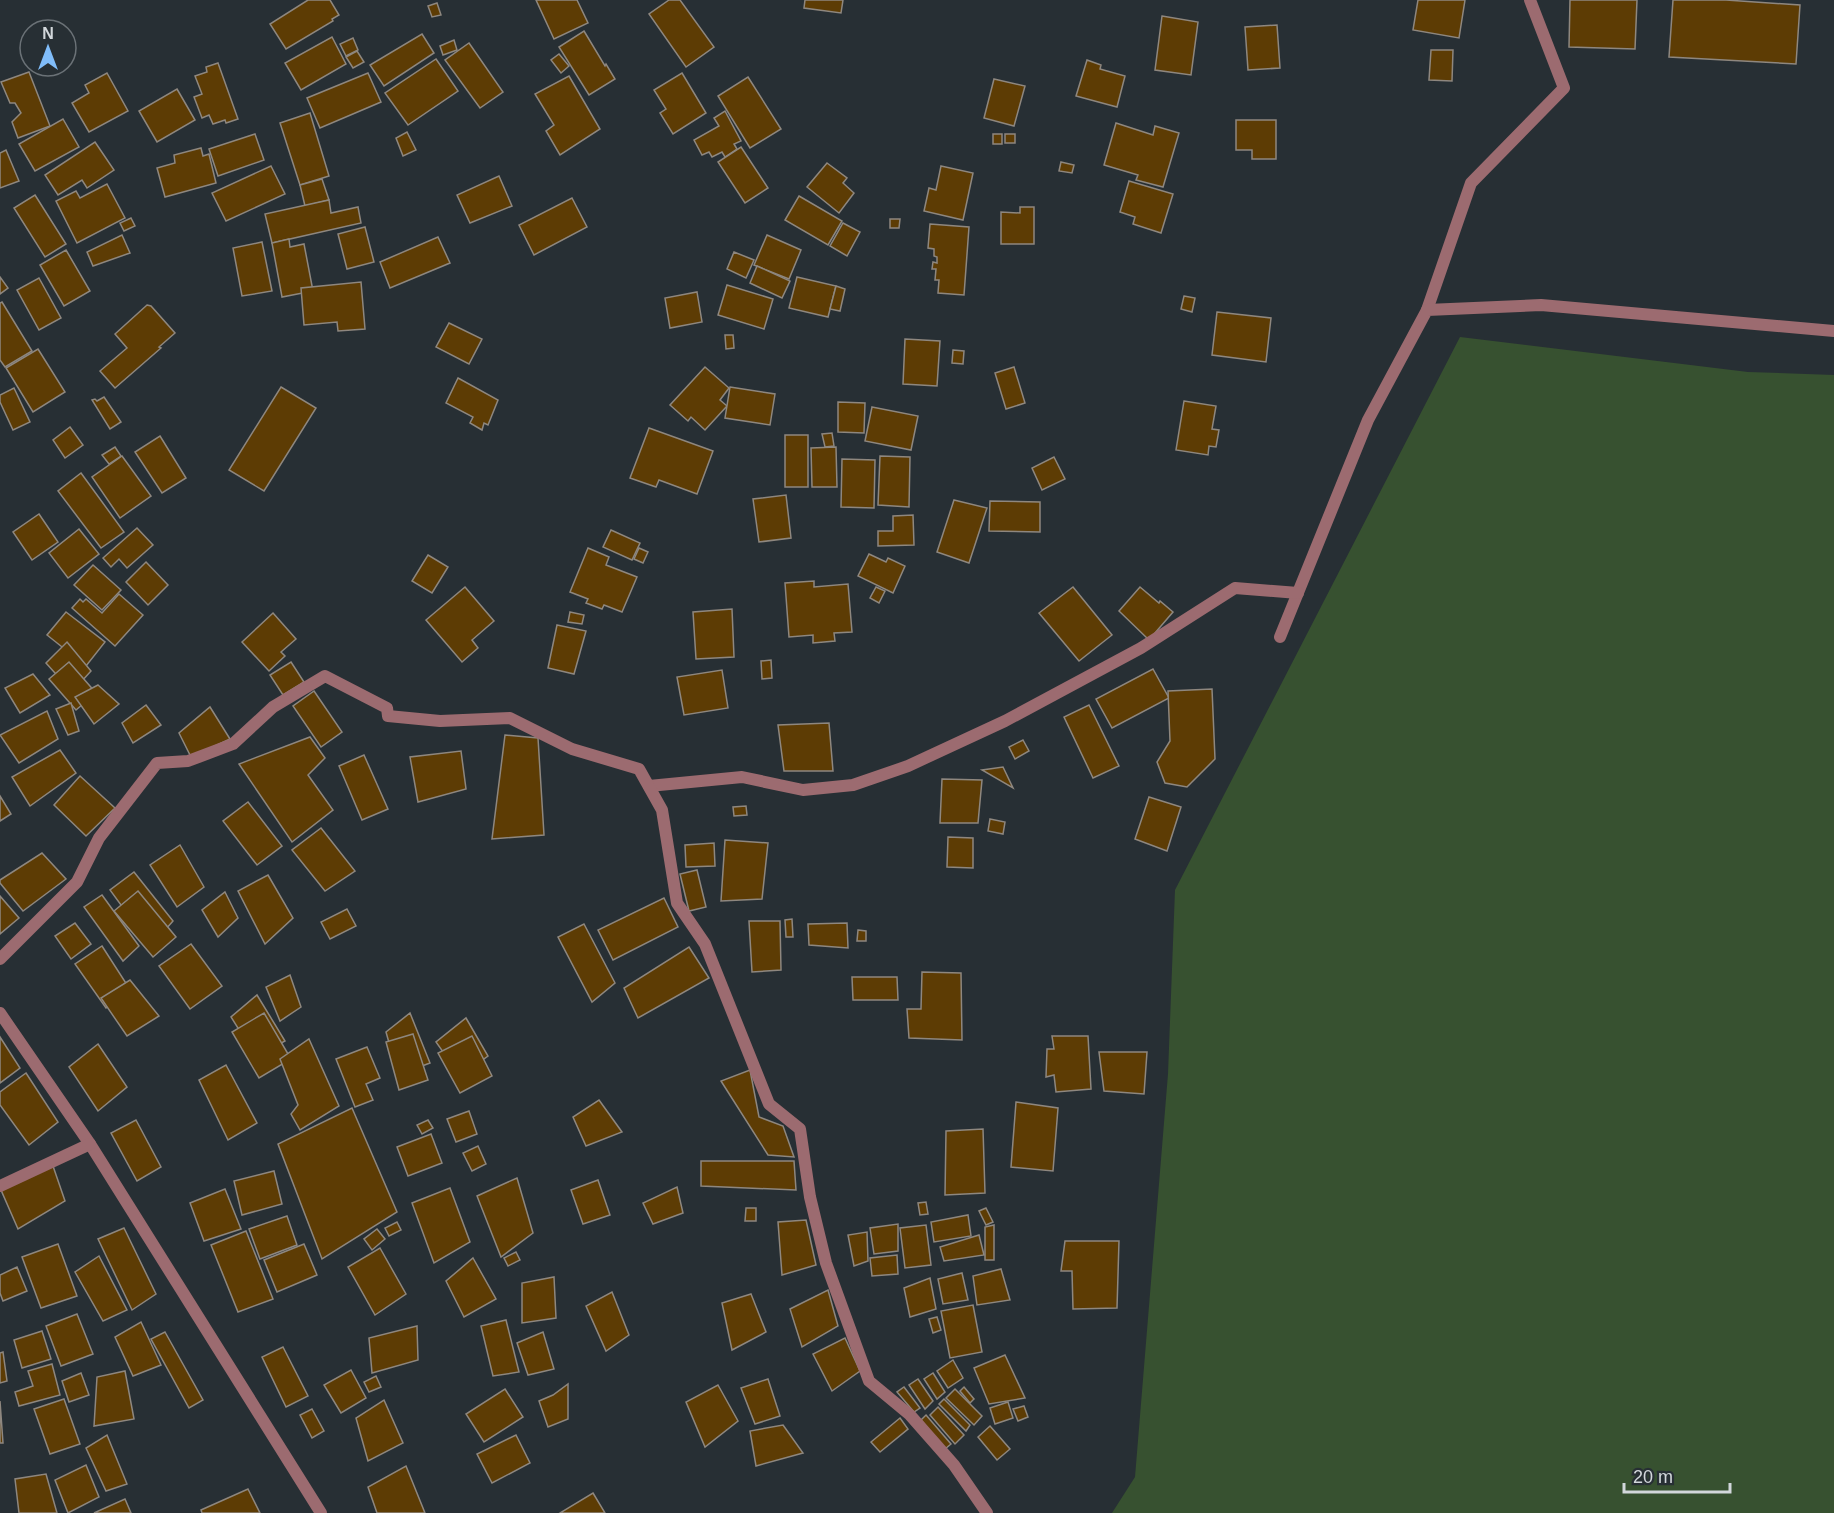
<svg xmlns="http://www.w3.org/2000/svg" width="1834" height="1513" font-family="Helvetica,sans-serif">
  <rect width="100%" height="100%" fill="#272f34"/>
  <path fill="#375130" d="M1460,337L1748,372L1834,375V1513H1112L1135,1477L1168,1074L1175,890Z"/>
  <g fill="#5d3c04" stroke="#8e877f" stroke-width="1.5">
    <path d="M308,0H330L339,15L332,19L333,21L286,49L270,24Z"/>
    <path d="M536,0H577L588,23L554,39Z"/>
    <path d="M669,0H680L714,47L686,67L649,14Z"/>
    <path d="M805,0H843L841,13L804,8Z"/>
    <path d="M1418,0H1465L1459,38L1413,30Z"/>
    <path d="M1570,0H1637L1635,49L1569,47Z"/>
    <path d="M1673,0H1726L1800,5L1796,64L1669,57Z"/>
    <path d="M437,3L441,15L432,17L428,6Z"/>
    <path d="M1162,16L1198,22L1191,75L1155,70Z"/>
    <path d="M1277,25L1280,68L1248,70L1245,27Z"/>
    <path d="M584,31L605,66L606,64L615,79L589,95L559,47Z"/>
    <path d="M422,34L434,53L384,86L370,65Z"/>
    <path d="M332,37L346,64L301,90L285,63Z"/>
    <path d="M353,38L358,50L346,56L340,44Z"/>
    <path d="M454,40L457,50L443,55L440,46Z"/>
    <path d="M469,43L503,92L480,108L445,60Z"/>
    <path d="M1431,50H1453L1452,81L1429,80Z"/>
    <path d="M357,51L364,62L353,68L346,57Z"/>
    <path d="M559,54L569,66L561,73L551,60Z"/>
    <path d="M436,59L458,91L408,125L385,93Z"/>
    <path d="M1087,60L1101,65L1100,69L1125,76L1117,107L1076,96Z"/>
    <path d="M218,63L238,119L226,123L225,120L213,124L209,115L202,118L194,97L202,94L195,76L207,72L206,67Z"/>
    <path d="M29,72L50,126L18,138L12,122L21,113L15,103H10L1,82Z"/>
    <path d="M107,73L128,111L89,132L72,103L89,93L85,85Z"/>
    <path d="M368,73L381,102L320,128L307,98Z"/>
    <path d="M682,73L706,113L673,134L660,113L666,109L654,90Z"/>
    <path d="M569,76L600,129L560,155L546,131L554,125L535,94Z"/>
    <path d="M748,77L781,129L750,148L718,96Z"/>
    <path d="M994,79L1025,86L1014,126L984,118Z"/>
    <path d="M177,89L195,120L157,142L139,111Z"/>
    <path d="M725,111L741,141L734,144L737,149L725,157L722,152L712,157L709,152L702,155L694,140L719,126L714,118Z"/>
    <path d="M310,113L329,176L300,185L280,123Z"/>
    <path d="M63,119L79,147L35,171L19,144Z"/>
    <path d="M1236,120H1276V159H1252V150H1236Z"/>
    <path d="M1116,123L1153,135L1155,126L1179,133L1163,187L1136,180L1138,175L1104,165Z"/>
    <path d="M407,132L416,150L403,156L396,138Z"/>
    <path d="M255,134L264,160L218,176L209,149Z"/>
    <rect x="993" y="134" width="9" height="10"/>
    <rect x="1005" y="134" width="10" height="9"/>
    <path d="M95,142L114,170L87,188L82,180L58,195L45,175Z"/>
    <path d="M741,147L768,188L745,203L718,162Z"/>
    <path d="M201,148L203,156L209,154L216,183L165,197L157,168L175,163L174,155Z"/>
    <path d="M6,150L19,181L0,188V153Z"/>
    <path d="M1061,162L1074,165L1072,173L1059,171Z"/>
    <path d="M827,163L847,178L843,183L854,193L839,213L807,187Z"/>
    <path d="M271,166L285,194L226,221L212,193Z"/>
    <path d="M941,166L973,173L963,220L924,211L929,188L936,190Z"/>
    <path d="M499,176L512,206L470,223L457,195Z"/>
    <path d="M322,179L329,200L305,206L300,185Z"/>
    <path d="M1129,181L1173,194L1161,233L1133,224L1135,217L1120,212Z"/>
    <path d="M107,184L125,218L77,243L56,201L76,191L80,198Z"/>
    <path d="M35,195L66,244L45,257L14,208Z"/>
    <path d="M799,196L842,221L828,245L785,220Z"/>
    <path d="M572,198L587,227L534,255L519,225Z"/>
    <path d="M329,200L331,213L358,207L361,223L272,243L265,214Z"/>
    <path d="M1020,207H1034V244H1001V212L1020,213Z"/>
    <path d="M131,218L135,226L124,231L120,223Z"/>
    <path d="M890,219H900L899,228H890Z"/>
    <path d="M843,223L860,232L847,256L830,246Z"/>
    <path d="M930,224L969,227L964,295L938,293L939,280H935L936,269H932L933,262L937,263V257L934,256V249L928,248Z"/>
    <path d="M365,227L374,262L347,269L338,234Z"/>
    <path d="M122,235L130,253L93,266L87,252Z"/>
    <path d="M767,235L801,250L789,279L754,265Z"/>
    <path d="M438,237L450,263L390,288L380,262Z"/>
    <path d="M289,239L290,247L304,244L313,291L282,297L272,243Z"/>
    <path d="M262,242L272,291L242,296L233,248Z"/>
    <path d="M66,250L90,291L64,306L40,265Z"/>
    <path d="M734,252L754,260L746,278L727,269Z"/>
    <path d="M757,266L790,281L782,298L750,283Z"/>
    <path d="M0,277L8,288L0,294Z"/>
    <path d="M797,277L836,286L828,317L789,308Z"/>
    <path d="M39,278L61,318L39,330L17,290Z"/>
    <path d="M361,282L365,329L338,331L337,322L304,325L301,288Z"/>
    <path d="M727,285L773,299L764,329L718,315Z"/>
    <path d="M836,286L845,289L840,311L830,309Z"/>
    <path d="M697,292L702,322L670,328L665,298Z"/>
    <path d="M1184,296L1195,298L1192,312L1181,309Z"/>
    <path d="M2,302L32,351L5,367L0,360V303Z"/>
    <path d="M147,305L151,306L175,333L159,347L161,348L115,388L100,371L127,348L115,334Z"/>
    <path d="M1217,312L1271,318L1266,362L1212,355Z"/>
    <path d="M449,323L482,339L469,364L436,347Z"/>
    <path d="M725,335H733L734,348L726,349Z"/>
    <path d="M905,339L940,341L937,386L903,384Z"/>
    <path d="M38,349L65,392L33,412L6,368Z"/>
    <path d="M953,350L964,351L963,364L952,363Z"/>
    <path d="M705,367L729,388L720,400L727,406L705,430L691,417L688,421L670,405Z"/>
    <path d="M1014,367L1025,403L1006,409L995,373Z"/>
    <path d="M458,378L498,400L488,425L484,423L482,430L470,423L473,417L446,403Z"/>
    <path d="M281,387L316,408L264,491L229,470Z"/>
    <path d="M730,387L775,394L770,425L725,418Z"/>
    <path d="M14,388L30,422L13,430L0,402V395Z"/>
    <path d="M104,397L121,422L110,429L92,400L95,399L97,401Z"/>
    <path d="M1184,401L1216,406L1212,429L1219,430L1216,447L1209,446L1208,455L1176,450Z"/>
    <path d="M838,402L865,403L864,433L838,432Z"/>
    <path d="M872,407L918,416L911,450L865,441Z"/>
    <path d="M70,427L83,445L65,458L53,440Z"/>
    <path d="M649,428L713,451L697,494L659,480L656,487L630,478Z"/>
    <path d="M832,433L834,446L825,447L822,434Z"/>
    <rect x="785" y="435" width="23" height="52"/>
    <path d="M160,436L186,478L162,493L135,452Z"/>
    <path d="M115,447L121,456L109,464L102,455Z"/>
    <path d="M836,447L837,487H812L811,448Z"/>
    <path d="M122,456L151,496L120,518L92,477Z"/>
    <path d="M880,456L910,457L909,507L878,505Z"/>
    <path d="M1054,457L1065,479L1042,490L1032,468Z"/>
    <path d="M842,459L875,460L874,508L841,507Z"/>
    <path d="M81,473L124,532L101,548L58,491Z"/>
    <path d="M786,495L791,538L759,542L753,499Z"/>
    <path d="M954,500L987,508L969,563L937,552Z"/>
    <path d="M990,501L1040,502V532L989,531Z"/>
    <path d="M39,514L58,542L32,560L13,532Z"/>
    <path d="M913,515L914,545L878,546V531H893V516Z"/>
    <path d="M137,528L153,545L127,568L119,559L111,567L103,558Z"/>
    <path d="M79,529L99,554L68,578L49,553Z"/>
    <path d="M611,530L640,543L632,560L603,547Z"/>
    <path d="M588,548L609,557L606,565L637,577L622,612L604,605L602,609L586,603L588,599L570,592Z"/>
    <path d="M639,548L648,552L643,563L634,559Z"/>
    <path d="M869,554L886,562L888,558L905,566L893,593L858,576Z"/>
    <path d="M428,555L448,567L432,593L412,581Z"/>
    <path d="M146,562L168,585L148,605L126,582Z"/>
    <path d="M93,565L121,590L102,610L74,585Z"/>
    <path d="M814,581V587L848,584L852,632L834,633L835,641L813,643V635L789,637L785,583Z"/>
    <path d="M465,587L494,621L472,640L478,648L462,662L426,620Z"/>
    <path d="M876,587L885,591L879,603L870,598Z"/>
    <path d="M1073,587L1112,635L1079,661L1039,613Z"/>
    <path d="M1140,587L1159,603L1160,601L1173,612L1149,640L1119,611Z"/>
    <path d="M119,594L143,615L115,646L72,608L80,599L83,602L86,599L102,613Z"/>
    <path d="M732,609L734,657L696,659L693,612Z"/>
    <path d="M66,612L105,642L86,666L47,635Z"/>
    <path d="M570,612L584,615L582,624L568,622Z"/>
    <path d="M273,613L296,639L281,652L285,656L269,671L242,642Z"/>
    <path d="M557,625L586,631L574,674L548,668Z"/>
    <path d="M67,642L91,671L72,692L46,663Z"/>
    <path d="M771,660L772,678L762,679L761,661Z"/>
    <path d="M69,662L96,693L76,710L49,679Z"/>
    <path d="M291,662L304,682L283,695L270,675Z"/>
    <path d="M1153,669L1169,698L1112,728L1096,699Z"/>
    <path d="M722,670L728,708L684,715L677,677Z"/>
    <path d="M33,674L50,695L20,713L5,688Z"/>
    <path d="M98,685L119,704L94,724L75,697Z"/>
    <path d="M1212,689L1215,759L1187,787L1165,783L1157,762L1170,741L1168,691Z"/>
    <path d="M314,691L342,732L321,747L293,706Z"/>
    <path d="M71,703L79,731L68,735L56,709Z"/>
    <path d="M146,705L161,725L133,743L122,723Z"/>
    <path d="M1089,705L1119,766L1093,778L1064,717Z"/>
    <path d="M210,707L230,739L191,757L179,733Z"/>
    <path d="M47,711L58,739L19,763L0,735Z"/>
    <path d="M829,723L833,771H784L778,725Z"/>
    <path d="M505,735L538,738L544,835L492,839Z"/>
    <path d="M310,737L325,758L308,775L333,810L292,842L239,764Z"/>
    <path d="M1023,740L1029,751L1015,759L1009,747Z"/>
    <path d="M60,750L76,773L30,806L12,777Z"/>
    <path d="M461,751L466,789L418,802L410,757Z"/>
    <path d="M364,755L388,809L362,820L339,766Z"/>
    <path d="M1003,767L1013,788L982,770Z"/>
    <path d="M80,776L115,808L86,836L54,805Z"/>
    <path d="M942,779L982,780L978,823H940Z"/>
    <path d="M0,796L11,814L0,821Z"/>
    <path d="M1149,797L1181,807L1167,851L1135,839Z"/>
    <path d="M248,802L282,846L257,865L223,821Z"/>
    <path d="M746,806L747,815L734,816L733,807Z"/>
    <path d="M990,819L1005,822L1003,834L988,831Z"/>
    <path d="M321,828L355,871L325,891L292,850Z"/>
    <path d="M948,837L973,838V868L947,867Z"/>
    <path d="M725,840L768,843L762,899L721,901Z"/>
    <path d="M714,843L715,866L686,867L685,845Z"/>
    <path d="M180,845L204,887L177,907L150,865Z"/>
    <path d="M42,853L66,879L23,911L0,883V880Z"/>
    <path d="M697,870L706,907L689,911L680,874Z"/>
    <path d="M134,872L173,921L151,946L110,890Z"/>
    <path d="M268,875L293,918L265,944L238,891Z"/>
    <path d="M138,891L176,937L153,957L114,911Z"/>
    <path d="M225,892L238,918L218,937L202,910Z"/>
    <path d="M102,895L139,946L123,961L84,907Z"/>
    <path d="M0,896L19,918L0,934Z"/>
    <path d="M664,898L678,927L613,960L598,930Z"/>
    <path d="M347,909L356,926L330,939L321,922Z"/>
    <path d="M792,919L793,937H786L785,920Z"/>
    <path d="M749,921H780L781,970L752,972Z"/>
    <path d="M75,923L91,944L71,959L55,936Z"/>
    <path d="M847,923L848,948L809,945L808,924Z"/>
    <path d="M584,924L615,983L592,1002L558,937Z"/>
    <path d="M858,930L866,931V941H857Z"/>
    <path d="M191,944L222,986L190,1009L159,966Z"/>
    <path d="M102,946L131,991L106,1008L75,964Z"/>
    <path d="M689,947L709,978L638,1018L624,988Z"/>
    <path d="M922,972L961,973L962,1040L909,1038L907,1009H921Z"/>
    <path d="M290,975L301,1007L280,1021L266,987Z"/>
    <path d="M852,977H897L898,1000H853Z"/>
    <path d="M130,980L159,1016L127,1036L101,998Z"/>
    <path d="M257,995L285,1041L256,1057L231,1017Z"/>
    <path d="M264,1013L291,1059L259,1078L232,1032Z"/>
    <path d="M410,1013L430,1063L398,1075L386,1032Z"/>
    <path d="M466,1018L488,1056L460,1076L436,1042Z"/>
    <path d="M413,1034L428,1080L399,1090L386,1042Z"/>
    <path d="M472,1036L492,1076L460,1093L438,1053Z"/>
    <path d="M1052,1036H1088L1091,1089L1056,1092L1054,1075L1046,1077L1047,1049H1054Z"/>
    <path d="M0,1037L20,1068L0,1083Z"/>
    <path d="M309,1039L339,1106L300,1130L291,1114L298,1105L280,1059Z"/>
    <path d="M98,1044L127,1087L98,1111L69,1067Z"/>
    <path d="M367,1047L380,1078L366,1084L373,1100L355,1107L336,1059Z"/>
    <path d="M1099,1052H1147L1144,1094L1104,1091Z"/>
    <path d="M226,1065L257,1123L228,1140L199,1080Z"/>
    <path d="M750,1070L759,1117L783,1126L794,1157L768,1155L721,1081Z"/>
    <path d="M26,1073L58,1122L29,1145L0,1105V1092Z"/>
    <path d="M599,1100L622,1132L586,1146L573,1117Z"/>
    <path d="M1016,1102L1058,1108L1053,1171L1011,1167Z"/>
    <path d="M352,1108L397,1212L322,1259L278,1144Z"/>
    <path d="M469,1111L477,1134L456,1142L447,1119Z"/>
    <path d="M136,1120L161,1167L137,1181L111,1133Z"/>
    <path d="M428,1120L433,1128L422,1134L417,1125Z"/>
    <path d="M983,1129L985,1193L945,1195L946,1131Z"/>
    <path d="M431,1134L442,1163L408,1176L397,1147Z"/>
    <path d="M478,1146L486,1164L472,1171L463,1153Z"/>
    <path d="M701,1161H794L796,1190L701,1186Z"/>
    <path d="M53,1166L65,1201L18,1229L1,1190Z"/>
    <path d="M274,1171L282,1204L242,1215L234,1181Z"/>
    <path d="M517,1178L533,1233L501,1257L477,1196Z"/>
    <path d="M598,1180L610,1215L583,1224L571,1190Z"/>
    <path d="M677,1187L683,1213L653,1224L643,1203Z"/>
    <path d="M450,1188L470,1242L434,1263L412,1203Z"/>
    <path d="M225,1189L241,1229L204,1241L190,1203Z"/>
    <path d="M926,1202L928,1214L920,1215L918,1203Z"/>
    <path d="M746,1208H756V1221H745Z"/>
    <path d="M986,1208L993,1222L986,1225L979,1211Z"/>
    <path d="M968,1215L971,1236L934,1242L931,1222Z"/>
    <path d="M287,1216L297,1245L260,1259L249,1229Z"/>
    <path d="M806,1220L816,1265L782,1275L778,1222Z"/>
    <path d="M397,1222L401,1230L389,1236L385,1228Z"/>
    <path d="M898,1224V1251L874,1254L870,1228Z"/>
    <path d="M926,1225L931,1265L905,1268L900,1228Z"/>
    <path d="M994,1225V1260H985V1227Z"/>
    <path d="M124,1228L156,1294L132,1310L98,1239Z"/>
    <path d="M377,1229L385,1239L372,1250L364,1239Z"/>
    <path d="M246,1231L273,1299L238,1312L211,1245Z"/>
    <path d="M867,1232L868,1261L854,1266L848,1235Z"/>
    <path d="M979,1235L984,1255L944,1261L940,1247Z"/>
    <path d="M1065,1241H1119L1117,1308L1073,1309L1072,1271H1061Z"/>
    <path d="M58,1244L77,1296L41,1308L22,1257Z"/>
    <path d="M304,1244L317,1275L277,1292L264,1260Z"/>
    <path d="M380,1248L406,1294L375,1315L348,1267Z"/>
    <path d="M516,1252L520,1260L508,1266L504,1258Z"/>
    <path d="M897,1255L898,1274L872,1276L870,1258Z"/>
    <path d="M99,1256L127,1310L103,1321L75,1272Z"/>
    <path d="M473,1258L496,1299L464,1317L446,1281Z"/>
    <path d="M17,1267L27,1291L3,1301L0,1293V1275Z"/>
    <path d="M1001,1269L1010,1300L977,1305L973,1276Z"/>
    <path d="M962,1273L968,1300L943,1304L938,1279Z"/>
    <path d="M554,1277L556,1318L522,1323V1283Z"/>
    <path d="M930,1278L936,1309L910,1317L904,1288Z"/>
    <path d="M828,1290L838,1326L802,1347L790,1309Z"/>
    <path d="M612,1292L629,1335L606,1351L586,1306Z"/>
    <path d="M751,1294L766,1332L732,1350L722,1303Z"/>
    <path d="M973,1305L982,1352L950,1358L941,1311Z"/>
    <path d="M77,1314L93,1354L61,1366L46,1326Z"/>
    <path d="M937,1317L941,1330L933,1333L929,1319Z"/>
    <path d="M506,1320L519,1372L493,1376L481,1326Z"/>
    <path d="M141,1322L161,1365L133,1376L115,1337Z"/>
    <path d="M417,1326L418,1360L372,1373L369,1338Z"/>
    <path d="M42,1331L51,1359L22,1368L14,1340Z"/>
    <path d="M165,1332L203,1400L189,1408L151,1339Z"/>
    <path d="M543,1332L554,1369L528,1375L517,1343Z"/>
    <path d="M845,1338L860,1371L832,1391L813,1354Z"/>
    <path d="M283,1347L308,1396L286,1407L262,1357Z"/>
    <path d="M3,1352L7,1381L0,1383V1353Z"/>
    <path d="M1005,1355L1025,1398L989,1404L974,1368Z"/>
    <path d="M953,1360L963,1378L948,1388L937,1371Z"/>
    <path d="M52,1364L60,1395L19,1406L15,1392L33,1386L28,1371Z"/>
    <path d="M351,1370L366,1398L341,1413L324,1385Z"/>
    <path d="M125,1371L134,1419L94,1426L97,1377Z"/>
    <path d="M81,1373L89,1395L69,1402L62,1381Z"/>
    <path d="M933,1373L945,1392L937,1399L924,1379Z"/>
    <path d="M376,1376L381,1387L369,1392L364,1382Z"/>
    <path d="M768,1379L780,1416L755,1424L741,1388Z"/>
    <path d="M918,1379L933,1401L925,1409L909,1385Z"/>
    <path d="M568,1384V1419L548,1427L539,1401L553,1395Z"/>
    <path d="M718,1385L738,1421L705,1447L686,1402Z"/>
    <path d="M904,1387L920,1408L914,1412L897,1392Z"/>
    <path d="M964,1387L974,1399L970,1403L960,1391Z"/>
    <path d="M505,1389L523,1417L484,1442L466,1414Z"/>
    <path d="M955,1389L982,1416L974,1425L946,1398Z"/>
    <path d="M64,1399L80,1444L50,1454L34,1409Z"/>
    <path d="M944,1399L970,1425L966,1431L939,1404Z"/>
    <path d="M384,1400L403,1443L368,1461L356,1418Z"/>
    <path d="M0,1401L3,1443H0Z"/>
    <path d="M1008,1402L1013,1418L995,1424L990,1408Z"/>
    <path d="M1024,1406L1028,1417L1018,1421L1013,1409Z"/>
    <path d="M938,1407L964,1435L955,1444L930,1415Z"/>
    <path d="M312,1409L324,1431L312,1438L300,1415Z"/>
    <path d="M926,1415L951,1444L945,1449L921,1420Z"/>
    <path d="M900,1418L908,1429L880,1452L871,1442Z"/>
    <path d="M783,1425L803,1453L756,1466L750,1431Z"/>
    <path d="M990,1426L1010,1449L997,1460L978,1437Z"/>
    <path d="M107,1435L127,1484L106,1491L86,1448Z"/>
    <path d="M516,1435L530,1463L492,1483L477,1454Z"/>
    <path d="M86,1465L99,1497L68,1513L55,1480Z"/>
    <path d="M406,1466L425,1513H377L368,1487Z"/>
    <path d="M46,1474L57,1513H19L15,1479Z"/>
    <path d="M248,1489L260,1513H202L201,1510Z"/>
    <path d="M593,1493L605,1513H560Z"/>
    <path d="M125,1499L131,1513H94Z"/>
  </g>
  <g fill="none" stroke-linecap="round" stroke-linejoin="round">
    <g stroke="#9c6b70" stroke-width="12">
      <path d="M1427,310L1471,183L1564,88L1530,0"/>
      <path d="M1280,637L1368,420L1427,310L1541,305L1834,331"/>
      <path d="M649,786L742,777L803,790L853,785L908,766L1005,721L1141,648L1235,588L1298,593"/>
      <path d="M0,959L77,882L99,838L157,763L188,761L233,744L273,707L325,676L387,708L388,716L440,721L510,718L572,749L639,769L662,810L677,903L705,944L769,1104L800,1129L810,1197L826,1263L869,1381L910,1415L954,1465L987,1513"/>
      <path d="M0,1013L90,1144L321,1513"/>
      <path d="M0,1186L90,1144"/>
    </g>
  </g>
  <g transform="translate(48 48)"><circle r="28" fill="#272f34" stroke="#6b7277" stroke-width="1.5"/>
  <path d="M0-4.5L10 22L0 15L-10 22Z" fill="#80bdfa"/>
  <text y="-9" font-size="16" font-weight="bold" text-anchor="middle" fill="#d2d7db">N</text>
  </g>
  <path d="M1624 1483v9h106v-9" fill="none" stroke="#d2d7db" stroke-width="3"/>
  <text x="1633" y="1483" font-size="18" fill="#d2d7db" stroke="#272f34" stroke-width="4.5" paint-order="stroke">20 m</text>
</svg>
